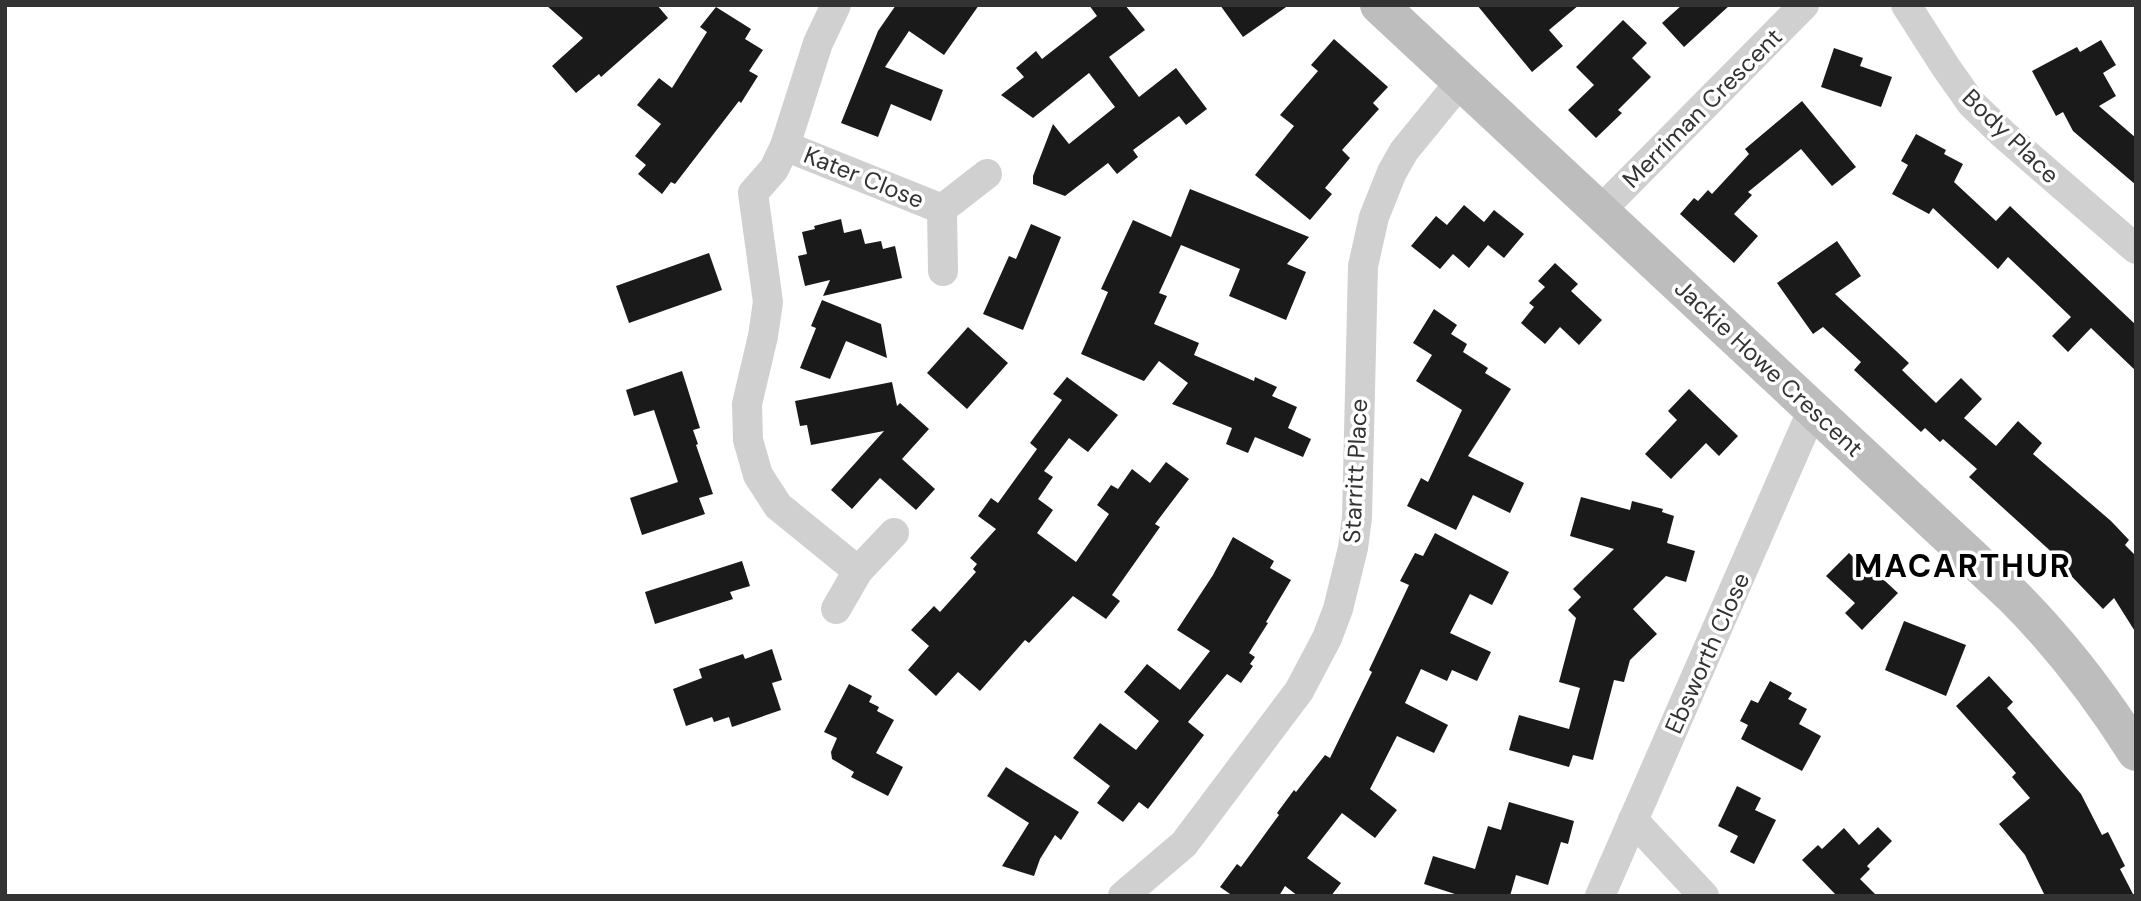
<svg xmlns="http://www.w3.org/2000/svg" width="2141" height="901" font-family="'DM Sans',sans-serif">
  <rect width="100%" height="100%" fill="#fff"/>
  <g fill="#1a1a1a">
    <path d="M546,5H657L668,18L601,77L599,74L576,93L552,66L583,38Z"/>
    <path d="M896,5H979L944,55L909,31L885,67L943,90L931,121L891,104L878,137L841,123L878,31Z"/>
    <path d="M1089,5H1125L1145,30L1109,57L1139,97L1176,68L1207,109L1186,125L1179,116L1133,150L1138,157L1117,174L1108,163L1065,196L1033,184V176L1053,124L1069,144L1115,107L1089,73L1033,118L1001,95L1024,77L1016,68L1036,51L1042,59L1097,16Z"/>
    <path d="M1220,5H1289L1243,37Z"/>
    <path d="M1477,5H1579L1549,30L1563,46L1532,72Z"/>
    <path d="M1682,5H1730L1684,47L1662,23Z"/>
    <path d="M716,7L751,29L745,39L763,50L749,71L758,76L741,103L739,101L675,184L671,182L662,194L638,174L646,165L635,156L661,124L637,105L659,78L672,88L707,32L700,27Z"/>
    <path d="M1623,20L1647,43L1632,58L1651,77L1618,110L1622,113L1596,138L1568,110L1594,85L1576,67Z"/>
    <path d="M1334,39L1388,87L1373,103L1379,109L1342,150L1350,158L1325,188L1332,194L1310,220L1255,175L1294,126L1280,115L1318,71L1311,65Z"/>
    <path d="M2101,40L2116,65L2103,73L2116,96L2099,106L2136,138V185L2073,131L2063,112L2056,116L2032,71L2077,47L2080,52Z"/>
    <path d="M1834,48L1863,58L1860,66L1892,77L1881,107L1821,87Z"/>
    <path d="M1802,101L1856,167L1832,186L1801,149L1748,192L1752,195L1734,214L1758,236L1734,263L1680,214L1694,198L1698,201L1708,190L1712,194L1749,154L1745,149Z"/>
    <path d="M1916,134L1946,150L1944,154L1963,164L1954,182L1996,221L2010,206L2136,325V371L2091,328L2068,352L2052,336L2071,317L2008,257L1998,269L1933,208L1929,214L1892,194L1908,165L1901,161Z"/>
    <path d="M1190,189L1309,237L1287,264L1306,272L1286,320L1229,296L1240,269L1181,245L1159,293L1167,296L1154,324L1199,343L1194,355L1254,381L1255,377L1277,387L1272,396L1297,407L1288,428L1311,439L1303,457L1255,437L1248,453L1226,444L1232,428L1172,404L1188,383L1159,361L1144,381L1081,354L1108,292L1101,289L1133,220L1171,237Z"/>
    <path d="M1464,205L1484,222L1494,210L1524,234L1504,258L1488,245L1469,268L1453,254L1440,269L1411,246L1436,216L1447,225Z"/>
    <path d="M841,219L844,233L861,229L865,244L881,241L883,249L895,246L902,278L823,296L830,280L805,286L798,256L807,254L802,232L815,229L814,226Z"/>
    <path d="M1031,224L1061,237L1023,330L983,314L1009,256L1016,259Z"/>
    <path d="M1837,241L1861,276L1835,294L1909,363L1902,370L1936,403L1961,378L1982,399L1964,418L1996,446L2018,421L2042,443L2033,454L2111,521L2129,540L2125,545L2136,556V633L2114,598L2103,609L2054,558L2056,556L1969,477L1977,469L1943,439L1940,442L1925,428L1921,432L1854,370L1861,362L1823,327L1813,334L1777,283Z"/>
    <path d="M709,253L722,290L629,323L616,286Z"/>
    <path d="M1555,263L1578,284L1571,291L1602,320L1579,345L1560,327L1545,344L1521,323L1534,307L1529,303L1545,287L1538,281Z"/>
    <path d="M822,300L881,324L887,358L846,341L830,379L800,368L816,328L811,326Z"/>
    <path d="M1434,309L1457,325L1451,334L1467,344L1463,352L1488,368L1485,373L1511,389L1468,456L1524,483L1510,513L1473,495L1456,530L1407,506L1421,478L1428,482L1462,410L1416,381L1432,355L1413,343Z"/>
    <path d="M968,327L1008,363L967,409L927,373Z"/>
    <path d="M682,371L700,428L693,430L698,444L696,445L713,494L699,498L705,514L642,535L630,498L678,482L654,410L634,416L626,390Z"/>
    <path d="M1067,377L1118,415L1088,452L1069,438L1044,471L1053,477L1038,499L1053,510L1037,533L1076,562L1109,514L1097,505L1111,485L1118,489L1132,469L1150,483L1166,462L1189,479L1155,524L1160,527L1112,595L1120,601L1106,619L1073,596L1029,643L1025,640L980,691L958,672L936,696L908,670L929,646L911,630L934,606L940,612L976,572L973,569L977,564L970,558L996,529L978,516L991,498L998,503L1037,449L1030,443L1062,400L1053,394Z"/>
    <path d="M892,382L897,406L900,403L929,429L902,459L935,489L916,510L880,478L852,509L831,490L884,431L811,445L807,425L800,426L795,401Z"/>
    <path d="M1689,389L1738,436L1719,456L1706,443L1671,479L1645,454L1677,420L1668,411Z"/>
    <path d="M1581,497L1630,510L1632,501L1663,509L1662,512L1674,516L1667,543L1695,551L1686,582L1666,576L1633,609L1657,634L1630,660L1624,682L1614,680L1593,760L1573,755L1569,767L1509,750L1519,715L1569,729L1580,688L1559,682L1576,618L1568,610L1581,597L1573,589L1614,549L1570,536Z"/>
    <path d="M1435,533L1509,572L1492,605L1470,594L1450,633L1491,652L1477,681L1452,670L1447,681L1421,669L1405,703L1448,725L1434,753L1397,736L1370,789L1397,810L1375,838L1342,813L1307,858L1341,883L1331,896H1298L1285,886L1279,896H1233L1220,887L1237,864L1241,867L1279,815L1277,813L1294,790L1296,792L1325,755L1330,758L1372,672L1369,670L1409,585L1400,581L1415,553L1423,556Z"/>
    <path d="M1233,537L1274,561L1270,568L1291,580L1266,622L1268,623L1249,653L1255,657L1250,664L1253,666L1241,683L1227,674L1221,681L1188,722L1204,735L1148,809L1139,802L1123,822L1097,803L1110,786L1073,758L1100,723L1136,750L1159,721L1124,692L1147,664L1180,690L1210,651L1177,630L1213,575Z"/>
    <path d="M1849,553L1868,571L1872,569L1898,593L1862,630L1845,613L1855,603L1826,576Z"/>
    <path d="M742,561L750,586L730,592L733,599L655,624L645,592Z"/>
    <path d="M1904,621L1966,645L1946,696L1885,670Z"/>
    <path d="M772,649L782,680L772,683L781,710L732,727L729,717L714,722L712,717L686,726L673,689L702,678L699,669L743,654L745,659Z"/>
    <path d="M1989,676L2013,702L2007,708L2081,794L2102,835L2108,832L2125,866L2120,869L2134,896H2045L2025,855L1999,824L2030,798L2012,777L2016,773L1956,706Z"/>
    <path d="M1770,681L1792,693L1788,699L1807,709L1799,724L1821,736L1802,771L1741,739L1748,725L1740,721L1751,700L1758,703Z"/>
    <path d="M849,684L872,696L869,702L879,707L877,711L894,720L876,753L903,767L888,796L851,777L854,772L832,759L831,752L837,738L824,732Z"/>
    <path d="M1006,767L1079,812L1061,840L1055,835L1040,859L1034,876L1002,866L1029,823L987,796Z"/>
    <path d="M1737,786L1761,798L1755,810L1776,820L1754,864L1730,852L1738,836L1718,826Z"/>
    <path d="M1509,802L1574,821L1568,844L1561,842L1548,885L1516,875L1510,896H1461L1424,884L1433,856L1475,869L1488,826L1501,830Z"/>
    <path d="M1878,827L1892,841L1867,866L1870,869L1860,879L1877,896H1837L1802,860L1818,845L1822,849L1844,828L1859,845Z"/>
  </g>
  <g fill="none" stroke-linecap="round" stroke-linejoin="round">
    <g stroke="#d0d0d0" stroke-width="30">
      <path d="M836,5L818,43L785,146L774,169L753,193L768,302L763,336L747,404L748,440L758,475L778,506L858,571"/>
      <path d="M1906,5L1945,66L1971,103L2003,134L2136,249"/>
      <path d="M785,146L942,209"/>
      <path d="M1600,211L1804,5"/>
      <path d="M943,271L942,209L987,174"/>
      <path d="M836,609L858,571L894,533"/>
      <path d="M1633,820L1704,896"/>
      <path d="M1123,896L1184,844L1299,691L1327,638L1338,609L1353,548L1357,517L1363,266L1374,217L1392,172L1404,151L1461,81"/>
      <path d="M1600,896L1813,409"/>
    </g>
    <path stroke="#bdbdbd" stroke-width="38" d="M1379,5L2013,596C2061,644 2100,695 2136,752"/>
  </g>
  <g text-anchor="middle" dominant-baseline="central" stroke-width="7" stroke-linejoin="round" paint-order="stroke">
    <g font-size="24" fill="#333" stroke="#fff">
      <text transform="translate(1702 108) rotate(-45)">Merriman Crescent</text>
      <text transform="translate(2011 136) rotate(44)">Body Place</text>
      <text transform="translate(864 177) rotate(22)">Kater Close</text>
      <text transform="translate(1769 368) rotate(43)">Jackie Howe Crescent</text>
      <text transform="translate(1355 471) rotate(-87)">Starritt Place</text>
      <text transform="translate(1707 653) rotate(-66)">Ebsworth Close</text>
    </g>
    <g font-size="32" font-weight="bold" letter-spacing="2" fill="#000" stroke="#fff">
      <text x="1963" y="566">MACARTHUR</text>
    </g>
  </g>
  <rect width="2141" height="901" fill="none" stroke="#333333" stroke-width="14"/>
</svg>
